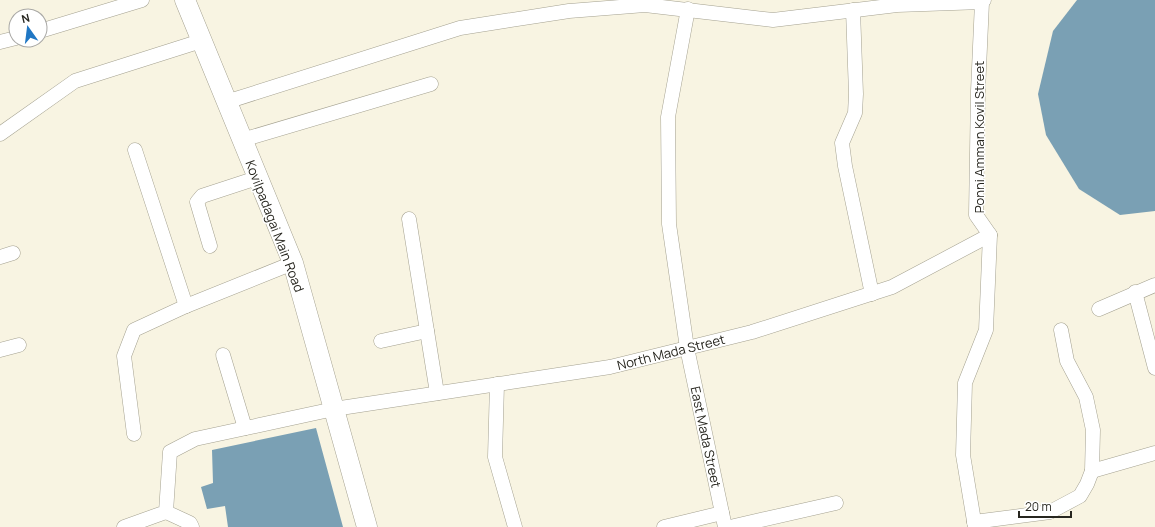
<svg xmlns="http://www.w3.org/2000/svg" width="1155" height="527" font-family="Manrope,sans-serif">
  <rect width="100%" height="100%" fill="#f8f4e2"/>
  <g fill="#7aa0b4">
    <path d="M1077,0H1155V211L1120,215L1079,189L1046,135L1038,94L1053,31Z"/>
    <path d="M316,428L343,527H228L225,506L207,509L201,487L213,483L212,450Z"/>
  </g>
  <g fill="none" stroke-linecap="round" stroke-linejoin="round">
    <g stroke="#a4a190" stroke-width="15">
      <g id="street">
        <path d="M688,9L668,117L669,224L687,348L725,527"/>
        <path d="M853,10L856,94L855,113L842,143L845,166L872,294"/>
        <path d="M40,31L142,0"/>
        <path d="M0,42L16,38"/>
        <path d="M226,102L460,28L569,11L645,5L773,20L897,5L982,2L984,0"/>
        <path d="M0,134L75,81L201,41"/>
        <path d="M242,140L431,84"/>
        <path d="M135,150L186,306"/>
        <path d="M409,219L437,393"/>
        <path d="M210,246L197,202L202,196L257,178"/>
        <path d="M0,257L13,253"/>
        <path d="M1135,292L1155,368"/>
        <path d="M1099,309L1155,285"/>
        <path d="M381,341L427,331"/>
        <path d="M0,350L19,345"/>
        <path d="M223,355L245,428"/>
        <path d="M497,384L495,457L515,527"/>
        <path d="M134,434L124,356L134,330L186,306L293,263"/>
        <path d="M1092,471L1155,453"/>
        <path d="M166,512L190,523L192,527"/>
        <path d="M974,522L1050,512L1080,496L1087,484L1092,471L1093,430L1086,397L1067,361L1061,330"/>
        <path d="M124,527L166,512L170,452L195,439L334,409L610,367L752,332L892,287L990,235"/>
        <path d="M664,527L722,513"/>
        <path d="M730,527L836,503"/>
        <path d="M975,527L963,455L965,383L986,330L990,235L976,215L978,91L982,2"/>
      </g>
    </g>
    <g stroke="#a4a190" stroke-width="21">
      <path id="secondary" d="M185,0L293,263L367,527"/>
    </g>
    <use href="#street" stroke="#fff" stroke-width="14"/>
    <use href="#secondary" stroke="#fff" stroke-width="20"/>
  </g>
  <g text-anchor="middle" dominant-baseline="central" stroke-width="3" stroke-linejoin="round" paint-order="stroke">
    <g font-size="13" fill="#27261f" stroke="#fff">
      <text transform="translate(979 137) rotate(-90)">Ponni Amman Kovil Street</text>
      <text transform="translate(275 226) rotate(69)">Kovilpadagai Main Road</text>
      <text transform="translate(671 352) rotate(-14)">North Mada Street</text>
      <text transform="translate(706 437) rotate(78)">East Mada Street</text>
    </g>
  </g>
  <g transform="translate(28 28) rotate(346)"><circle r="19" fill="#ffffff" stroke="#a9a8a5"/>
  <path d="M0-3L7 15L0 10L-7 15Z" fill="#2077c4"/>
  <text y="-6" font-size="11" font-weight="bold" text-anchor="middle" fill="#27261f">N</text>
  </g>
  <path d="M1019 511v6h52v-6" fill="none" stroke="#27261f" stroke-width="2"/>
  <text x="1025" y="511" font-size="12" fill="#27261f" stroke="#ffffff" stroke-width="3" paint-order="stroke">20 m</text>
</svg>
